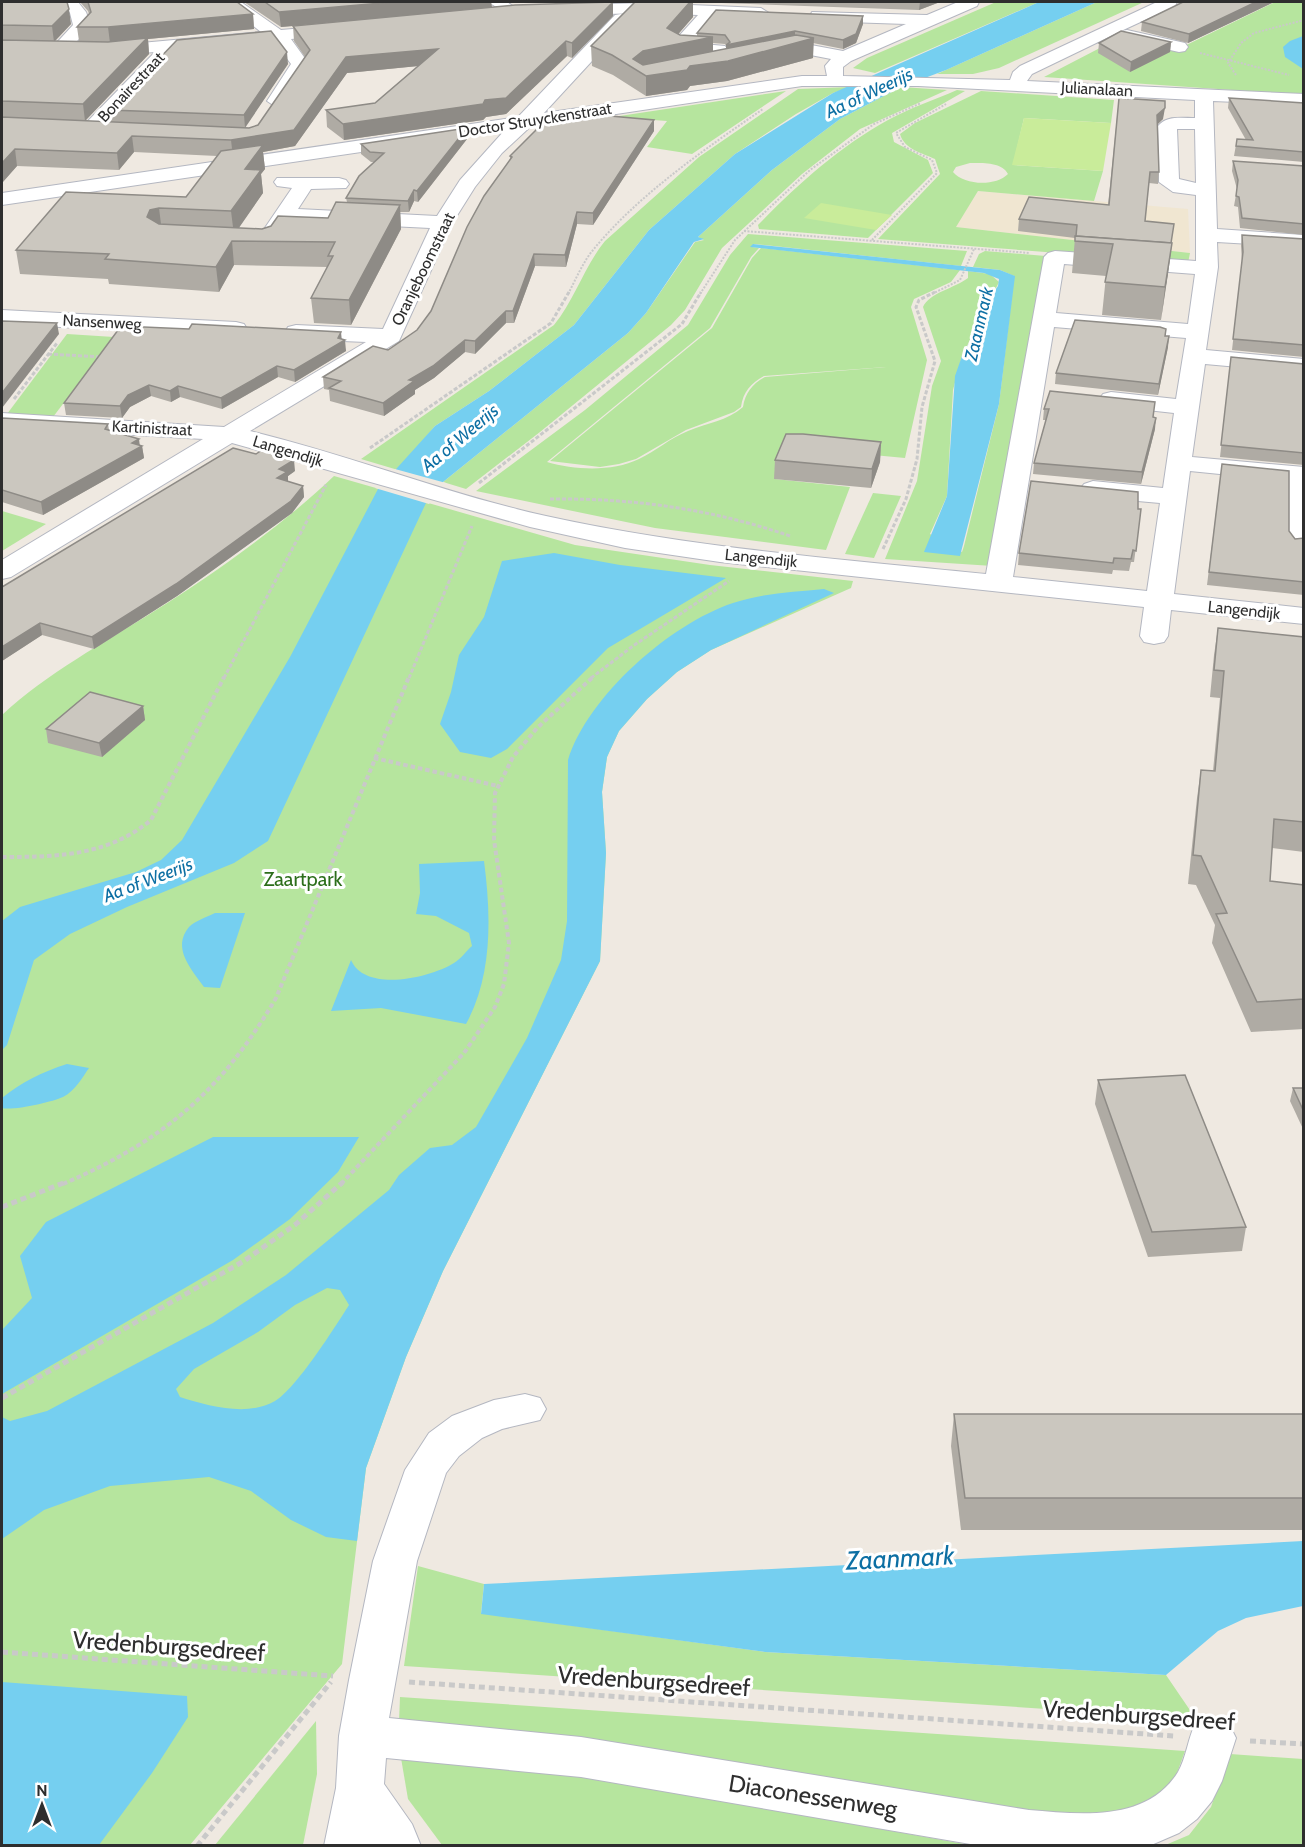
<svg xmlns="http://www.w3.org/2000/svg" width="1305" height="1847" font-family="Cabin,sans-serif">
  <rect width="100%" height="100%" fill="#efe9e1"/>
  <path fill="#f0e6d1" d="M978,191L1188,209L1190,253L955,227Z"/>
  <g fill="#b6e59e" fill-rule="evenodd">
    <path d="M996,2H1039L875,73L853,68L867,58Z"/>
    <path d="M1097,2H1144L999,68L973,74H937Z"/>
    <path d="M1275,2H1303V95L1044,77L1123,36L1176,50Z"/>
    <path d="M851,87L833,93L796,114L735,154L649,230L574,325L489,391L435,426L398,470L361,459L554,325C575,299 584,267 605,241L699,157L798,89Z"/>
    <path d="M901,87L947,90L860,129L802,174L722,248L685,310L671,325L540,432L466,489L443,482L628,333L646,313L695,242L704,240L698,237L772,170L840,119Z"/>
    <path d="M957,90L965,91L892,133L894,142L928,160L933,173L868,238L759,229L758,225C797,185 839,147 888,120C910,108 934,100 957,90Z"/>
    <path d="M786,91L692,154L647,147L667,121L613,117Z"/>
    <path d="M981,91L1114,100L1111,123L1024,118L1013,165L1103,171L1094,201L978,191L956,227L1190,253L1188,263L878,239L940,174L935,159C922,153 904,149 900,134L915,123ZM970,163C983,163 1002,162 1008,174C995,187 964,185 953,172L956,167Z"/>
    <path d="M748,234L967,251L961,266L754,244L752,247L759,248L751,257L710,328L547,462C575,470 612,472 639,459C656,451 670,438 688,431C707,423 727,421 743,407C745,393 753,383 765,377L886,367L764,376C751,383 743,392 741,407L734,412L686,430L636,459L619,464L600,467L550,461L712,328L752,258L761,248L960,270L951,282L914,299L911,307L927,360L905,458L788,447L775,479L850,487L826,550L655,528L476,491L585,410L688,325L730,255Z"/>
    <path d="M985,251L1046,256L993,566L885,559L917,481L932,386L941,361L923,307C929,293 955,288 968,278V271L990,274L999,282L962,356L953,390L947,496L930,534L962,552L964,546L999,404L1014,278V276L1000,270L973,267L979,254Z"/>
    <path d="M67,334L114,337L53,417L7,414Z"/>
    <path d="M334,476L575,545L710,565L853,581L851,588L711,650L677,672L647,699L619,731L607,757L602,792L606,853L600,961L443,1271L406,1357L366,1468L342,1664L190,1845H2V715C47,673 104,643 156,610C215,573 284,524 334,476Z"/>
    <path d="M873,493L901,496L874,558L845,554Z"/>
    <path d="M2,511L46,524L2,551Z"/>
    <path d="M418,1566L484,1584L481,1613L765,1652L1166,1675L1196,1719L404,1666Z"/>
    <path d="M400,1697L1185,1751L1172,1787L1158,1804L1086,1820L399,1722Z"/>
    <path d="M316,1721L317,1774L303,1845H215Z"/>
    <path d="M1230,1754L1303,1759V1845L1163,1846L1189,1835L1211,1807Z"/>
    <path d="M401,1758L532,1770L643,1786L970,1845H442L408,1799Z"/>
  </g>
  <g fill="#c9ec9a">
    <path d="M1024,118L1111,123L1103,171L1012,165Z"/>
    <path d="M821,203L892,215L876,230L804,218Z"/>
  </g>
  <g fill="#75cff0" fill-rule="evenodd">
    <path d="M1039,2H1097L946,70L901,87L840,119L772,170L698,237L704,239L694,242L646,313L628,333L443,482L426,503L268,841L234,863L127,907L70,934L34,960L7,1045L2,1050V921L20,907L136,872L161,860L182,840L290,657L378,489L435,426L489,391L574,325L649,230L735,154L833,93Z"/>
    <path d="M1303,36H1304L1303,69L1285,57L1283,47L1290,41Z"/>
    <path d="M753,244L1000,270L1015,276L999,404L960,556L924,552L947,496L955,376L962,356L980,325L989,299L998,286L999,279L984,273L750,247Z"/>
    <path d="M554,553L620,565L726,578L608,648L507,749L491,758L460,752L440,724L451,692L459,655L484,617L502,561Z"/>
    <path d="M824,589L834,593L711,650L677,672L647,699L619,731L607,757L602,792L606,853L600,961L443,1271L406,1357L366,1468L357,1541L326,1537L291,1520L251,1491L209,1477L110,1486L44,1510L2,1539V1417L10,1421L47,1411L213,1323L286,1275L389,1190L399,1175L430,1148L452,1145L476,1127L527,1038L561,960L567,921L568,760C588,696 670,624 733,603C763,593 794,592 824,589ZM327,1288L340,1290L349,1305C335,1327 296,1389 275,1401C248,1417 208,1406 180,1397L176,1389L194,1369L258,1332L295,1305Z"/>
    <path d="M484,861C491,914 493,975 466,1024L381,1008L331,1011L351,960C365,993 430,978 454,963C461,959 466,951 472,946L469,933L436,916L416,914L420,893L419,864Z"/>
    <path d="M215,913H245L220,988L204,987C192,970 171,948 189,927C195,921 207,917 215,913Z"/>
    <path d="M67,1064L89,1068C82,1078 75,1091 63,1097C52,1102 13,1111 2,1108V1098C22,1082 42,1072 67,1064Z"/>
    <path d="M213,1137H359L338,1172L290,1219L233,1260L2,1394V1330L32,1298L20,1256L46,1222Z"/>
    <path d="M1303,1541V1606L1246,1618L1218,1631L1166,1675L765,1652L481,1614L484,1584Z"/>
    <path d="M2,1682L187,1696L188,1717L152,1773L99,1845H2Z"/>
  </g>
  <path fill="#efe9e1" d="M395,469L446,483L429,504L375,488Z"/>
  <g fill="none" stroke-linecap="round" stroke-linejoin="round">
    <g stroke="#b4b7c1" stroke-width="2">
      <g id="minor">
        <path d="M62,2H78L86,12L91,26L65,54L59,55L50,50L73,25L70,13Z"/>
        <path d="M223,2H241L281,30L339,25L348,30L339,35L291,39L309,64L282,105L276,107L267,101L291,64L274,41L176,50L99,132H85L83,128L85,124L155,52L103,56L94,51L97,47L261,32Z"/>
        <path d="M488,2H507L523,13L515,18Z"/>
        <path d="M958,2H979L977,6L851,61L843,67V76L1010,80L1013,72L1020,66L1157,2H1177L1175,6L1121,31L1127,30L1185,43L1188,47L1185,51L1179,52L1121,39L1118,35L1121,31L1032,74L1027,81L1304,94V105L1213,101L1217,229L1304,235V247L1217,242L1218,267L1206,350L1304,359V373L1205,364L1192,457L1304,467V550L1293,549L1289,543V481L1190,471L1174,594L1304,608V624L1171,610L1168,636L1164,642L1154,644L1144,642L1140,636L1144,607L720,562L625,548L530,527L232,443L11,577L2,579V560L203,439L2,427V413L224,427L366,342L296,339L288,337L285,332L288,327L296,325L383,329L430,228L290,221L271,249L264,251L247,248L244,244L247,240L258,238L292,188L277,186L274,182L277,178H339L346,180L349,184L346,188L311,189L298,209L437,216L460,180L504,131L2,205V193L518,117L615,15L621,14L629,19L627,23L544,113L802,76H827L825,66L831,59L795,52L770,58L761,53L764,49L795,42L843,51L906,24L818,21L810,16L812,12L927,15ZM802,86H918L1195,100V118C1182,118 1167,115 1158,126L1159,182L1173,192L1196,195V261L1055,251L1048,253L1044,257L986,574C839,559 691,548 546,516C446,494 350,455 250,431L399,341L453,222L475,187L502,153L530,127ZM1177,129H1195L1196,183L1179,179ZM1064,264L1195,274L1188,324L1056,313ZM1054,327L1186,338L1176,399L1111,392L1103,394L1099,399L1103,404L1111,406L1174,413L1163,488L1093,481L1084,484L1080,489L1084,494L1093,497L1160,503L1147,591L1013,577Z"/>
        <path d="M644,3L761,8L769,13L761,18L715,16L692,43L725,46L728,50C721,58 676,55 669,47L698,15L644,13L569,15L561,10L569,5Z"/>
        <path d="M2,310L236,322L244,324L247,329L244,334L236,336L2,324Z"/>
        <path d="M525,1394L540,1398L546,1409L540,1420L502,1429L482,1438L459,1456L446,1473L417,1561L389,1718L581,1737L1029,1810C1080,1814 1146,1823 1178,1772C1186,1758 1188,1739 1195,1724L1212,1718L1229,1724L1236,1738L1222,1781L1212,1801L1197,1819L1179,1833L1149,1846H982L581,1777L386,1758L384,1784L412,1824L421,1846H324L336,1788L339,1736L349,1680L373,1561L405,1470L429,1433L452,1416L494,1400Z"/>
      </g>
    </g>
    <g stroke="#c9c9c9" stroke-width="2" stroke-dasharray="2 1.5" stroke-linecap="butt">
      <path d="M1200,53L1289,75"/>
      <path d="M1236,75L1228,63L1241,43L1254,33L1304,20"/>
      <path d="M744,231L1030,253"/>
      <path d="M872,240L937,173L932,160L905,147L896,133L946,104"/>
      <path d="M568,294C576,279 583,262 593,250C638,195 705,149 763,109"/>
      <path d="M700,294L735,240L810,170L874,124L921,103"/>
      <path d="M932,294L960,280L974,249"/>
    </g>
    <g stroke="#c9c9c9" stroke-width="3" stroke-dasharray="4 2" stroke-linecap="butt">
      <path d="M48,354L102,357"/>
      <path d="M14,399L57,343"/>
      <path d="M370,448L551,323L569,292"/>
      <path d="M479,483L682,324L701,292"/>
      <path d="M550,499C633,498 712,509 790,536"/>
      <path d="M883,549L906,499L917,459L922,407L935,361L916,307L919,300L935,292"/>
      <path d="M224,678L326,485"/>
      <path d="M409,678L472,526"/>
      <path d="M591,678L633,646L729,581"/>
    </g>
    <g stroke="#c9c9c9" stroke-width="4" stroke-dasharray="4.5 3" stroke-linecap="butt">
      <path d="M374,758L498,786"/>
      <path d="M2,857C56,857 108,856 151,820L224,677"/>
      <path d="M63,1184C164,1140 220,1093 276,998L409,677"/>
      <path d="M341,1184L464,1053L495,1007L504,984L509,943L494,840L495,793L513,757L537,728L593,677"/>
    </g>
    <g stroke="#c9c9c9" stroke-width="5" stroke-dasharray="6 4" stroke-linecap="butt">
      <path d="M2,1207L66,1182"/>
      <path d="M2,1398L244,1261L296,1224L343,1182"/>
      <path d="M2,1652L333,1676"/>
      <path d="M409,1682L1174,1736"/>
      <path d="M1250,1741L1304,1744"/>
      <path d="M197,1846L331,1682"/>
    </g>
    <use href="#minor" fill="#fff" fill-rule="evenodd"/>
  </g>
  <g fill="#afaba4" fill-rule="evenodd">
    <path d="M2,2L71,24L55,41H79L77,27L89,14L88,11L80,2H237L253,14L254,29L148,39L149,54L85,121L111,122L110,110L288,64L245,127L249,128L258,125L305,57L294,41L293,26L281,27L244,2H491L492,7L555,4L554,2H597L558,4L613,16L572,58L567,56L506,114L486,117L483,120L344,140L327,127L326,110L375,103L418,66L347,73L295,146L263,152L265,169L261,174L263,193L238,228L262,229L328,218L347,202L346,198L374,162H371L361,154V144L467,128V139L418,202L414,201L409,212H400L401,229L351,325L314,323L311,298L328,267L234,265L219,292L109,284L108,279L20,274L16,250L186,197L217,156L134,152L119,170L17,166L2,183Z"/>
    <path d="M635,2H940L919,10L693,2V17L678,34L680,35L697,36V33L863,24L856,43L843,49L813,43V58L727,81L690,86L687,90L646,96L613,75L592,66L591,46ZM713,43L725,44L726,45V49L713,51Z"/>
    <path d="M1183,2H1274L1188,43L1141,31L1142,22Z"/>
    <path d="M1171,42L1170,52L1130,72L1098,53L1099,43Z"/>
    <path d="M1119,98L1163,119L1157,124L1159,172L1158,184L1149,183L1145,221L1172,243L1161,320L1102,315L1106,276L1072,273L1075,238L1018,231L1019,219L1108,205Z"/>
    <path d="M1229,98L1304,103V162L1234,156L1237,139L1246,140L1228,108Z"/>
    <path d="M654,131L593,225L577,224L566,267L535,266L514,323H506L475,354L465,352L434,378L415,390V394L384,416L330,401L329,390L324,389L323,377L388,350L417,330L431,311L510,159V156Z"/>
    <path d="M1233,161L1304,166V235L1240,228L1238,207L1234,206L1237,189L1232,171Z"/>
    <path d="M1242,235L1304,239V357L1232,350L1242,262L1241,246Z"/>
    <path d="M1165,336L1168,347L1158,395L1055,384L1056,373Z"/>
    <path d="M342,339L346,351L295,382L278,377L222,409L180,397L171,402L151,396L130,407L122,418L66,415L64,403Z"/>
    <path d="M1231,357L1304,364V465L1220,457Z"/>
    <path d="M1044,409L1153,417L1155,429L1141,484L1033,474L1034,463L1046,420H1043Z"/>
    <path d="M2,418L108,424L109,430L142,446L144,458L43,515L2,502Z"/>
    <path d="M881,442L880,462L871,488L774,479L775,460Z"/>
    <path d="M1222,464L1289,531L1295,539L1304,538V595L1207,585Z"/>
    <path d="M295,471L288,476V482L303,486L304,497L292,513L177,596L94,649L42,635L2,661V587Z"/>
    <path d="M1138,509H1141L1134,562H1131L1129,571L1113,570L1112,574L1018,565L1019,553Z"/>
    <path d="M1218,628L1304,637V852L1272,848L1270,881L1304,885V1029L1251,1032L1212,943L1215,925L1196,885L1188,884L1197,798L1201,770L1213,771L1220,698L1210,697L1214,655Z"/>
    <path d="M143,706L145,720L102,757L48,743L46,729Z"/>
    <path d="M1098,1080L1246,1227L1242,1251L1148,1257L1095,1104Z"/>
    <path d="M1293,1088H1304V1131L1290,1101Z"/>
    <path d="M954,1414H1304V1530H961L951,1446Z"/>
  </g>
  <g fill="#8e8b86">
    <path d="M393,2H491L492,8L281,27L279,12Z"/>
    <path d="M613,2V16L572,58V43Z"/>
    <path d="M690,2H693V17L668,46L713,37V57L643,71L633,59L643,51L667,28Z"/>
    <path d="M920,2H940L919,10Z"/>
    <path d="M1256,2H1274L1188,43L1189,34Z"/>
    <path d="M69,9L71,24L54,42L52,26Z"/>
    <path d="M253,14L254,29L148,39L149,54L85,121L83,104L110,43L108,27Z"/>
    <path d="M863,16V24L856,43L843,49V40Z"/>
    <path d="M795,31V40L726,54V45Z"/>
    <path d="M814,38L813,58L727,81L690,86L687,90L646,96V76Z"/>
    <path d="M566,41L567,56L506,114L486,117L483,120L344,140L343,124L485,100Z"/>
    <path d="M1171,42L1170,52L1130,72L1131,62Z"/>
    <path d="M438,49L439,64L347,73L295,146L263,152L265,169L261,174L263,193L234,235L231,211L233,157L231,140L294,130L346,57Z"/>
    <path d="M287,52L288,64L245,128L244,115Z"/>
    <path d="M1165,108L1163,119L1156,126L1157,115Z"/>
    <path d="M654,120V131L593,225V213Z"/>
    <path d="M467,128V139L418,202L417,191Z"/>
    <path d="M132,136L134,152L119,170L117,153Z"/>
    <path d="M15,149L17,166L2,183V163Z"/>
    <path d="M414,190V201L409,212L408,201Z"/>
    <path d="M400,205L401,229L351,325L349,300Z"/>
    <path d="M159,208L162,232L147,217L150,210Z"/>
    <path d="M577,212V224L566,267L565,255Z"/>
    <path d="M232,241L234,265L219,292L216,267Z"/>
    <path d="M1172,243L1168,274L1161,320L1165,287Z"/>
    <path d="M534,254L535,266L514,323L513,311Z"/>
    <path d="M506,311V323L475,354V341Z"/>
    <path d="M57,323L59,334L2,408V393Z"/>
    <path d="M341,332L342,342L345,340L346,351L295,382L294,370L338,338Z"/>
    <path d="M1169,336L1168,347L1158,395L1159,384Z"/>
    <path d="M465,340V352L434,378L415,390V394L384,416L383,403L409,380Z"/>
    <path d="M277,366L278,377L222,409L221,398Z"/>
    <path d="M149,385L151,396L130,407L122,418L120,406L128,395Z"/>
    <path d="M178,386L180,397L171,402L170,391Z"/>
    <path d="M1156,418L1155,429L1141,484L1142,472Z"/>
    <path d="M139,439L140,447L142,446L144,458L43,515L41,502Z"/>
    <path d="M881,442L880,462L871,488L872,469Z"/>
    <path d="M294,460L295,471L288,476V483L277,478L279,469Z"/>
    <path d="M303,486L304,497L292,513L177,596L94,649L92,637Z"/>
    <path d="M40,623L42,635L2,661V647Z"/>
    <path d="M143,706L145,720L102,757L99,743Z"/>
  </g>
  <g fill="#cbc7bf" stroke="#8e8b86" stroke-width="1.5">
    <path d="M2,2H67L69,9L52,26L2,25Z"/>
    <path d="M88,2H237L253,14L108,27H77L91,12Z"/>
    <path d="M265,2H393L279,12Z"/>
    <path d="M613,2L572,43L566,41L506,98L485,100L483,104L343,124L326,110L375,103L438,49L346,57L294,130L231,140L132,136L117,153L15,149L2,163V117L249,128L258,125L310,50L293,26L515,5Z"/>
    <path d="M635,2H690L667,28L680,35L713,37L643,51L633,59L643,65L796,35L814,38L728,61L690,66L687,70L646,76L612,55L591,46Z"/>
    <path d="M1183,2H1256L1189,34L1142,22Z"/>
    <path d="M716,10L863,16L856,34L843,40L795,31L726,45L730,42L725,35L697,33Z"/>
    <path d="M271,31L287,52L244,115L110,110L177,40Z"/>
    <path d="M1121,31L1171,42L1131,62L1099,43Z"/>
    <path d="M147,38L83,104L2,101V40L108,42Z"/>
    <path d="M1119,98L1165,101V108L1157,115L1159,172H1150L1145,221L1174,224L1171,243L1076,236L1077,225L1019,219L1029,197L1109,205Z"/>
    <path d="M1229,98L1304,103V152L1236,146L1237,139L1253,140Z"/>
    <path d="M577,113L654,120L593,213L577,212L565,255L534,254L513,311H506L475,341L465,340L433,366L409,380L414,381L383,403L329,388L341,381L323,377L373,346L388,350L417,330L431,311L467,227L484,196L512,157L510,156L550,116L574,117Z"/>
    <path d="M467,128L417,191L414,190L408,201L346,198L359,176L384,153L370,152L361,144Z"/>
    <path d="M263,145L245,169L261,170L231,211L159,208L150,210L147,217L159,224L262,229L271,226L278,216L328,218L336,202L400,205L349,300L311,298L333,256H328L335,242L232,241L216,267L105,259L109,254L16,250L66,192L186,197L221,151Z"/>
    <path d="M1233,161L1304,166V224L1242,218L1239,197L1236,196L1238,180Z"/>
    <path d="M1242,235L1304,239V345L1233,339L1243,252Z"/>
    <path d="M1075,236L1172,243L1165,287L1105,282L1113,244L1075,241Z"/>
    <path d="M1075,320L1160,327L1166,329L1165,336H1169L1159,384L1056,373Z"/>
    <path d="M2,321L57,323L2,393Z"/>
    <path d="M192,324L341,332L338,338L345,340L294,370L277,366L221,398L178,386L170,391L149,385L128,395L120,406L64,403L121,326L189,329Z"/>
    <path d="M1231,357L1304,364V453L1221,445Z"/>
    <path d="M1050,391L1155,402L1153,417L1156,418L1142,472L1034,463L1049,409H1044Z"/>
    <path d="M2,418L108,424L105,429L139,439L132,443L142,446L41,502L2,490Z"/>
    <path d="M786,434H803L881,442L872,469L775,460Z"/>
    <path d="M233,448L256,454L262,450L294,460L279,469L287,472L277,478L303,486L291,501L176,584L92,637L40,623L2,647V587Z"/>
    <path d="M1222,464L1289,471V531L1295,539L1304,538V582L1209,572Z"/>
    <path d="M1031,481L1138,492V509H1141L1136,551L1133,550L1131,559L1114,558L1113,563L1019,553Z"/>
    <path d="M1218,628L1304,637V822L1274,819L1270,881L1304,885V999L1257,1002L1216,914L1227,913L1201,856L1193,855L1201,770L1215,771L1224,671L1214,670Z"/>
    <path d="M90,692L143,706L99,743L46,729Z"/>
    <path d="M1185,1075L1246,1227L1152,1232L1098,1080Z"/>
    <path d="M1293,1088H1304V1112Z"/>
    <path d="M954,1414H1304V1498H965Z"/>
  </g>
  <g text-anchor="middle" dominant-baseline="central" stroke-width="6" stroke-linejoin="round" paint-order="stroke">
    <g font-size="16" fill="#2e2e2e" stroke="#fff">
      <text transform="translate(131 87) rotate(-47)">Bonairestraat</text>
      <text transform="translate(1097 89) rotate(3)">Julianalaan</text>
      <text transform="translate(535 120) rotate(-9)">Doctor Struyckenstraat</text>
      <text transform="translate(423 269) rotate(-64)">Oranjeboomstraat</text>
      <text transform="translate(102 322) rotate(3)">Nansenweg</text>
      <text transform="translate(152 428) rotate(3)">Kartinistraat</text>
      <text transform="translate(288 451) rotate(17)">Langendijk</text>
      <text transform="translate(761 558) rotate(6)">Langendijk</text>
      <text transform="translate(1244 610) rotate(6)">Langendijk</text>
    </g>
    <g font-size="18" font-style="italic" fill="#0d6fa3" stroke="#fff">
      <text transform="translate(869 93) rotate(-25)">Aa of Weerijs</text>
      <text transform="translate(979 324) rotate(-77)">Zaanmark</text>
      <text transform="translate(460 438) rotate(-40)">Aa of Weerijs</text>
      <text transform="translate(148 880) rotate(-21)">Aa of Weerijs</text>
    </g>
    <g font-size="20" fill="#2c6e1b" stroke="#fff">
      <text x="303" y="879">Zaartpark</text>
    </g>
    <g font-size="24" fill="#2e2e2e" stroke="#fff">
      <text transform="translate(169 1646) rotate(4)">Vredenburgsedreef</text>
      <text transform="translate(654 1681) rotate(4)">Vredenburgsedreef</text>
      <text transform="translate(1139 1715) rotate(4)">Vredenburgsedreef</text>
      <text transform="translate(813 1796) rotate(9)">Diaconessenweg</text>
    </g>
    <g font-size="26" font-style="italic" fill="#0d6fa3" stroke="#fff">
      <text transform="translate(900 1558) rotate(-3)">Zaanmark</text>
    </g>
  </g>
  <rect width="1305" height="1847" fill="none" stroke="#2e2e2e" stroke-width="6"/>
  <g transform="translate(42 1805)" stroke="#ffffff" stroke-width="4.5" paint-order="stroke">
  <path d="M0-4.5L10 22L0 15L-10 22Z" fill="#2e2e2e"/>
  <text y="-9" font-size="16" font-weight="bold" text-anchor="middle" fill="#2e2e2e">N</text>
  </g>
</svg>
